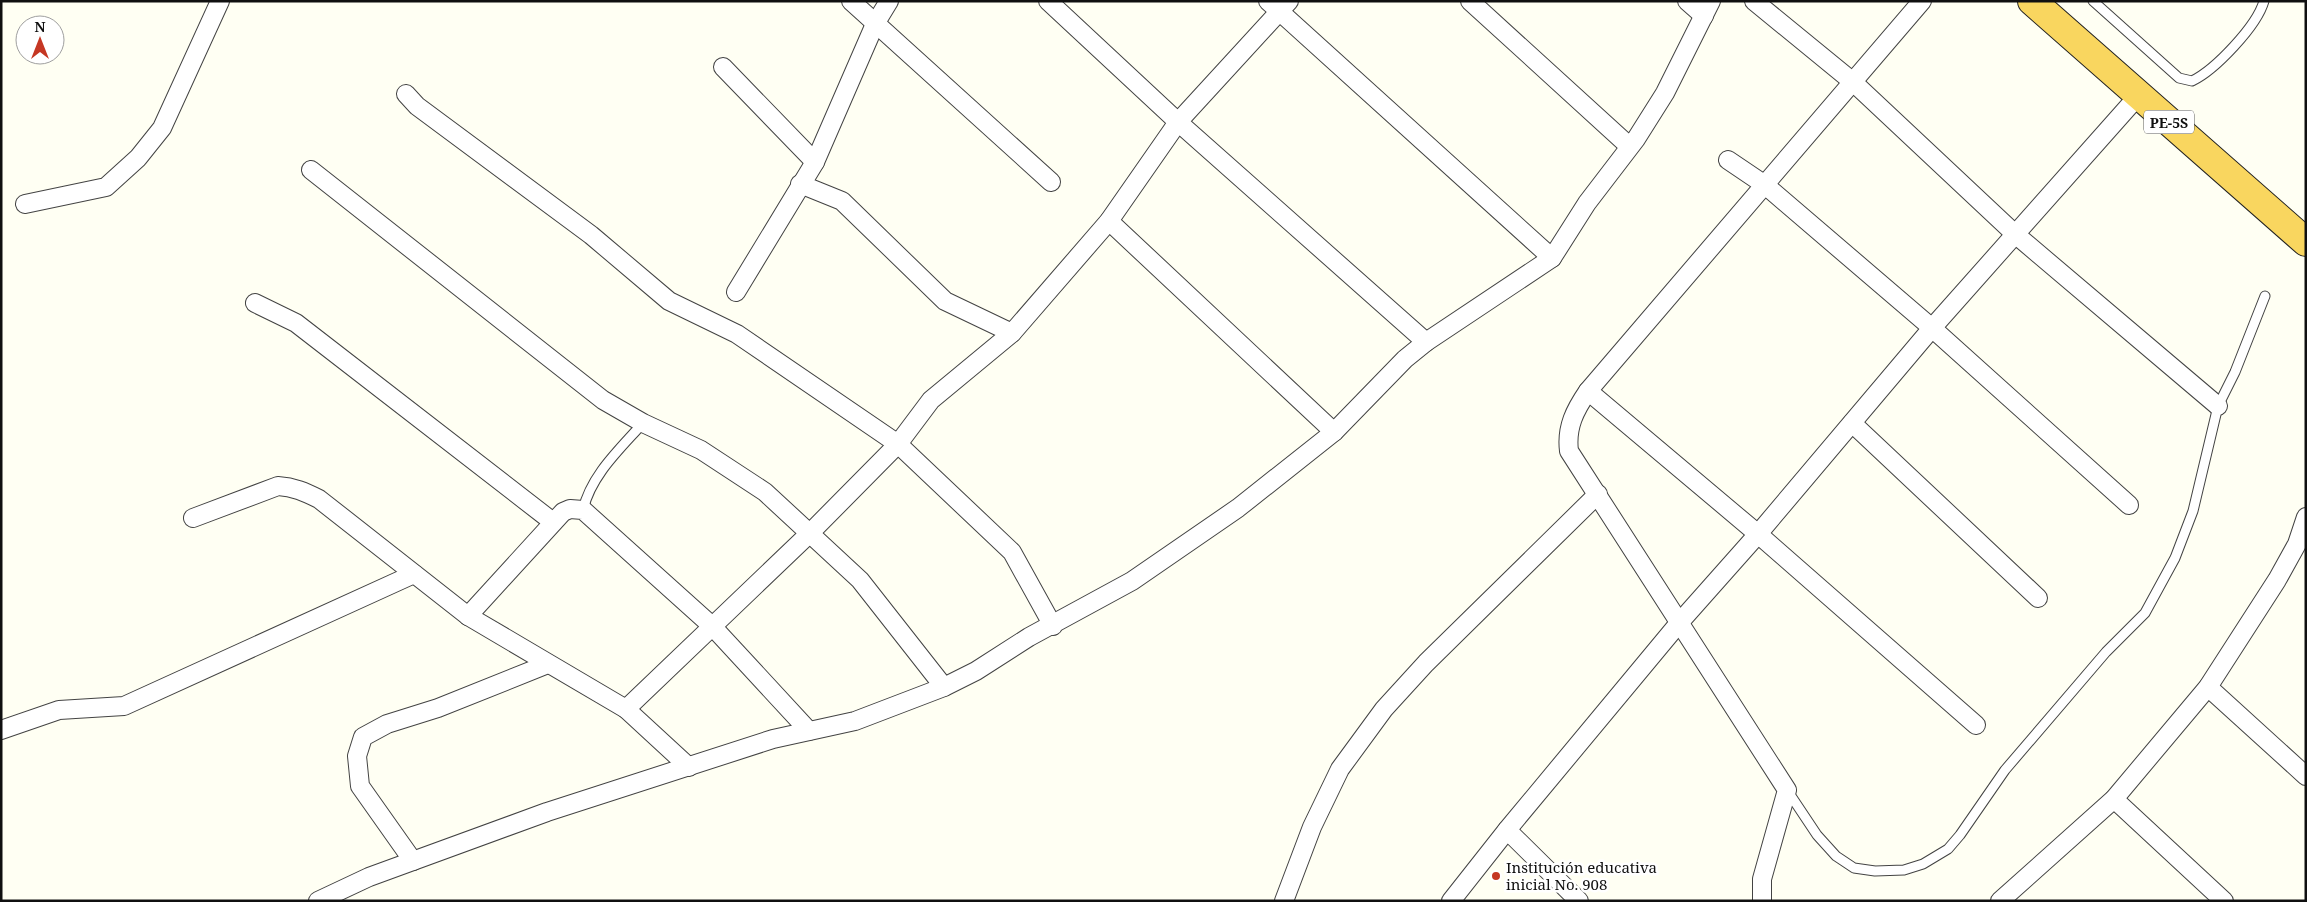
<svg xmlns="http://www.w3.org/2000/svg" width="2307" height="902" font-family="'Noto Serif',serif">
  <rect width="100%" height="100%" fill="#fffff3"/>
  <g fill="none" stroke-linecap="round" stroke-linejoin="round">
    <g stroke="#434343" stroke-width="11">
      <g id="service">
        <path d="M2093,1L2179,78L2192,81C2215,70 2257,26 2264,1"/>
        <path d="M583,510C591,475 620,449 643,423"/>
        <path d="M1787,790L1817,835L1836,856L1854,868L1875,871L1904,870L1923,864L1948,849L1960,835L2005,770L2106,652L2145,613L2175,558L2193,511L2218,406L2235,372L2265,296"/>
      </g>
    </g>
    <g stroke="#434343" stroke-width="20">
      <g id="minor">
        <path d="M851,1L1051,182"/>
        <path d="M1048,1L1178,122L1426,342"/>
        <path d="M1268,1L1552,258"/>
        <path d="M1470,1L1629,146"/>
        <path d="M1687,1L1704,16"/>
        <path d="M1754,1L1853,82L2015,234L2218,406"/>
        <path d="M723,67L815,162"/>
        <path d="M406,94L417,106L591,235L669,301L737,334L898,444L1012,552L1053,626"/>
        <path d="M1728,160L1765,185L1932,328L2129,505"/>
        <path d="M311,170L603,400L643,423L701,450L765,492L860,580L944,687"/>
        <path d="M800,184L842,201L945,301L1012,333"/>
        <path d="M25,204L106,187L138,158L162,128L220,1"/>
        <path d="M1109,221L1334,432"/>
        <path d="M736,292L815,162L875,24L889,1"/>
        <path d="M255,303L296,323L553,522"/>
        <path d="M1588,391L1758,534L1976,725"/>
        <path d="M1852,423L2038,598"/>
        <path d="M193,518L278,486C294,487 305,492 319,499L468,616L626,709L689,767"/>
        <path d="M468,616L563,512L570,509L583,510L712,626L809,731"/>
        <path d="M2208,687L2306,776"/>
        <path d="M626,709L810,533L898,444L931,400L1012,333L1109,221L1178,122L1289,1"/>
        <path d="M1,730L59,710L124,706L414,574"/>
        <path d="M2114,799L2224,901"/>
        <path d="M1507,830L1579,901"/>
        <path d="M413,861L360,786L357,756L363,737L387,724L438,708L548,664"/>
        <path d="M318,901L369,877L547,812L773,739L855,721L944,687L976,671L1029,637L1132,581L1238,508L1334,432L1405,359L1426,342L1552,258L1587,203L1636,139L1665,93L1711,1"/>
        <path d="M1284,901L1312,827L1340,769L1384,709L1426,663L1598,494"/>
        <path d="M1451,901L1507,830L1679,623L1758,534L1932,328L2138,96"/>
        <path d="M1762,901V879L1787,790L1569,451C1566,427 1575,410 1588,391L1922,1"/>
        <path d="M2000,901L2114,799L2208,687L2277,580L2297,544L2306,517"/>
      </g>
    </g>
    <g stroke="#212121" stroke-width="30">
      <path id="trunk" d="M2032,1L2306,242"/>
    </g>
    <use href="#service" stroke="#fff" stroke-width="9"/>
    <use href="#minor" stroke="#fff" stroke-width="18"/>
    <use href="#trunk" stroke="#f9d65f" stroke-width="28"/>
  </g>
  <circle fill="#c53723" stroke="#fff" stroke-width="2" cx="1496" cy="876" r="5"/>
  <g text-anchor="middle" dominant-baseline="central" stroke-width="5" stroke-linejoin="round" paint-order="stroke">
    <rect fill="#fff" stroke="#585858" stroke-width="1" x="2144" y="110.5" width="50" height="23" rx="4"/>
    <g font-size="14" font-weight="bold" fill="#101010">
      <text x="2169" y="122">PE-5S</text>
    </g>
    <g font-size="15" fill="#101010" stroke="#fff" text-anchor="start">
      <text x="1506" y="867">Institución educativa<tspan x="1506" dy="17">inicial No. 908</tspan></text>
    </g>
  </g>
  <rect width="2307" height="902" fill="none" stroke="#101010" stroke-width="5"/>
  <g transform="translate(40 40)"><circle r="24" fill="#ffffff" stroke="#9f9f9f"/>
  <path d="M0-4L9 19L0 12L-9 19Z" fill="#c53723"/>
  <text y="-8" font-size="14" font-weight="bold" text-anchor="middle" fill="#101010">N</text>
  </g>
</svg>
